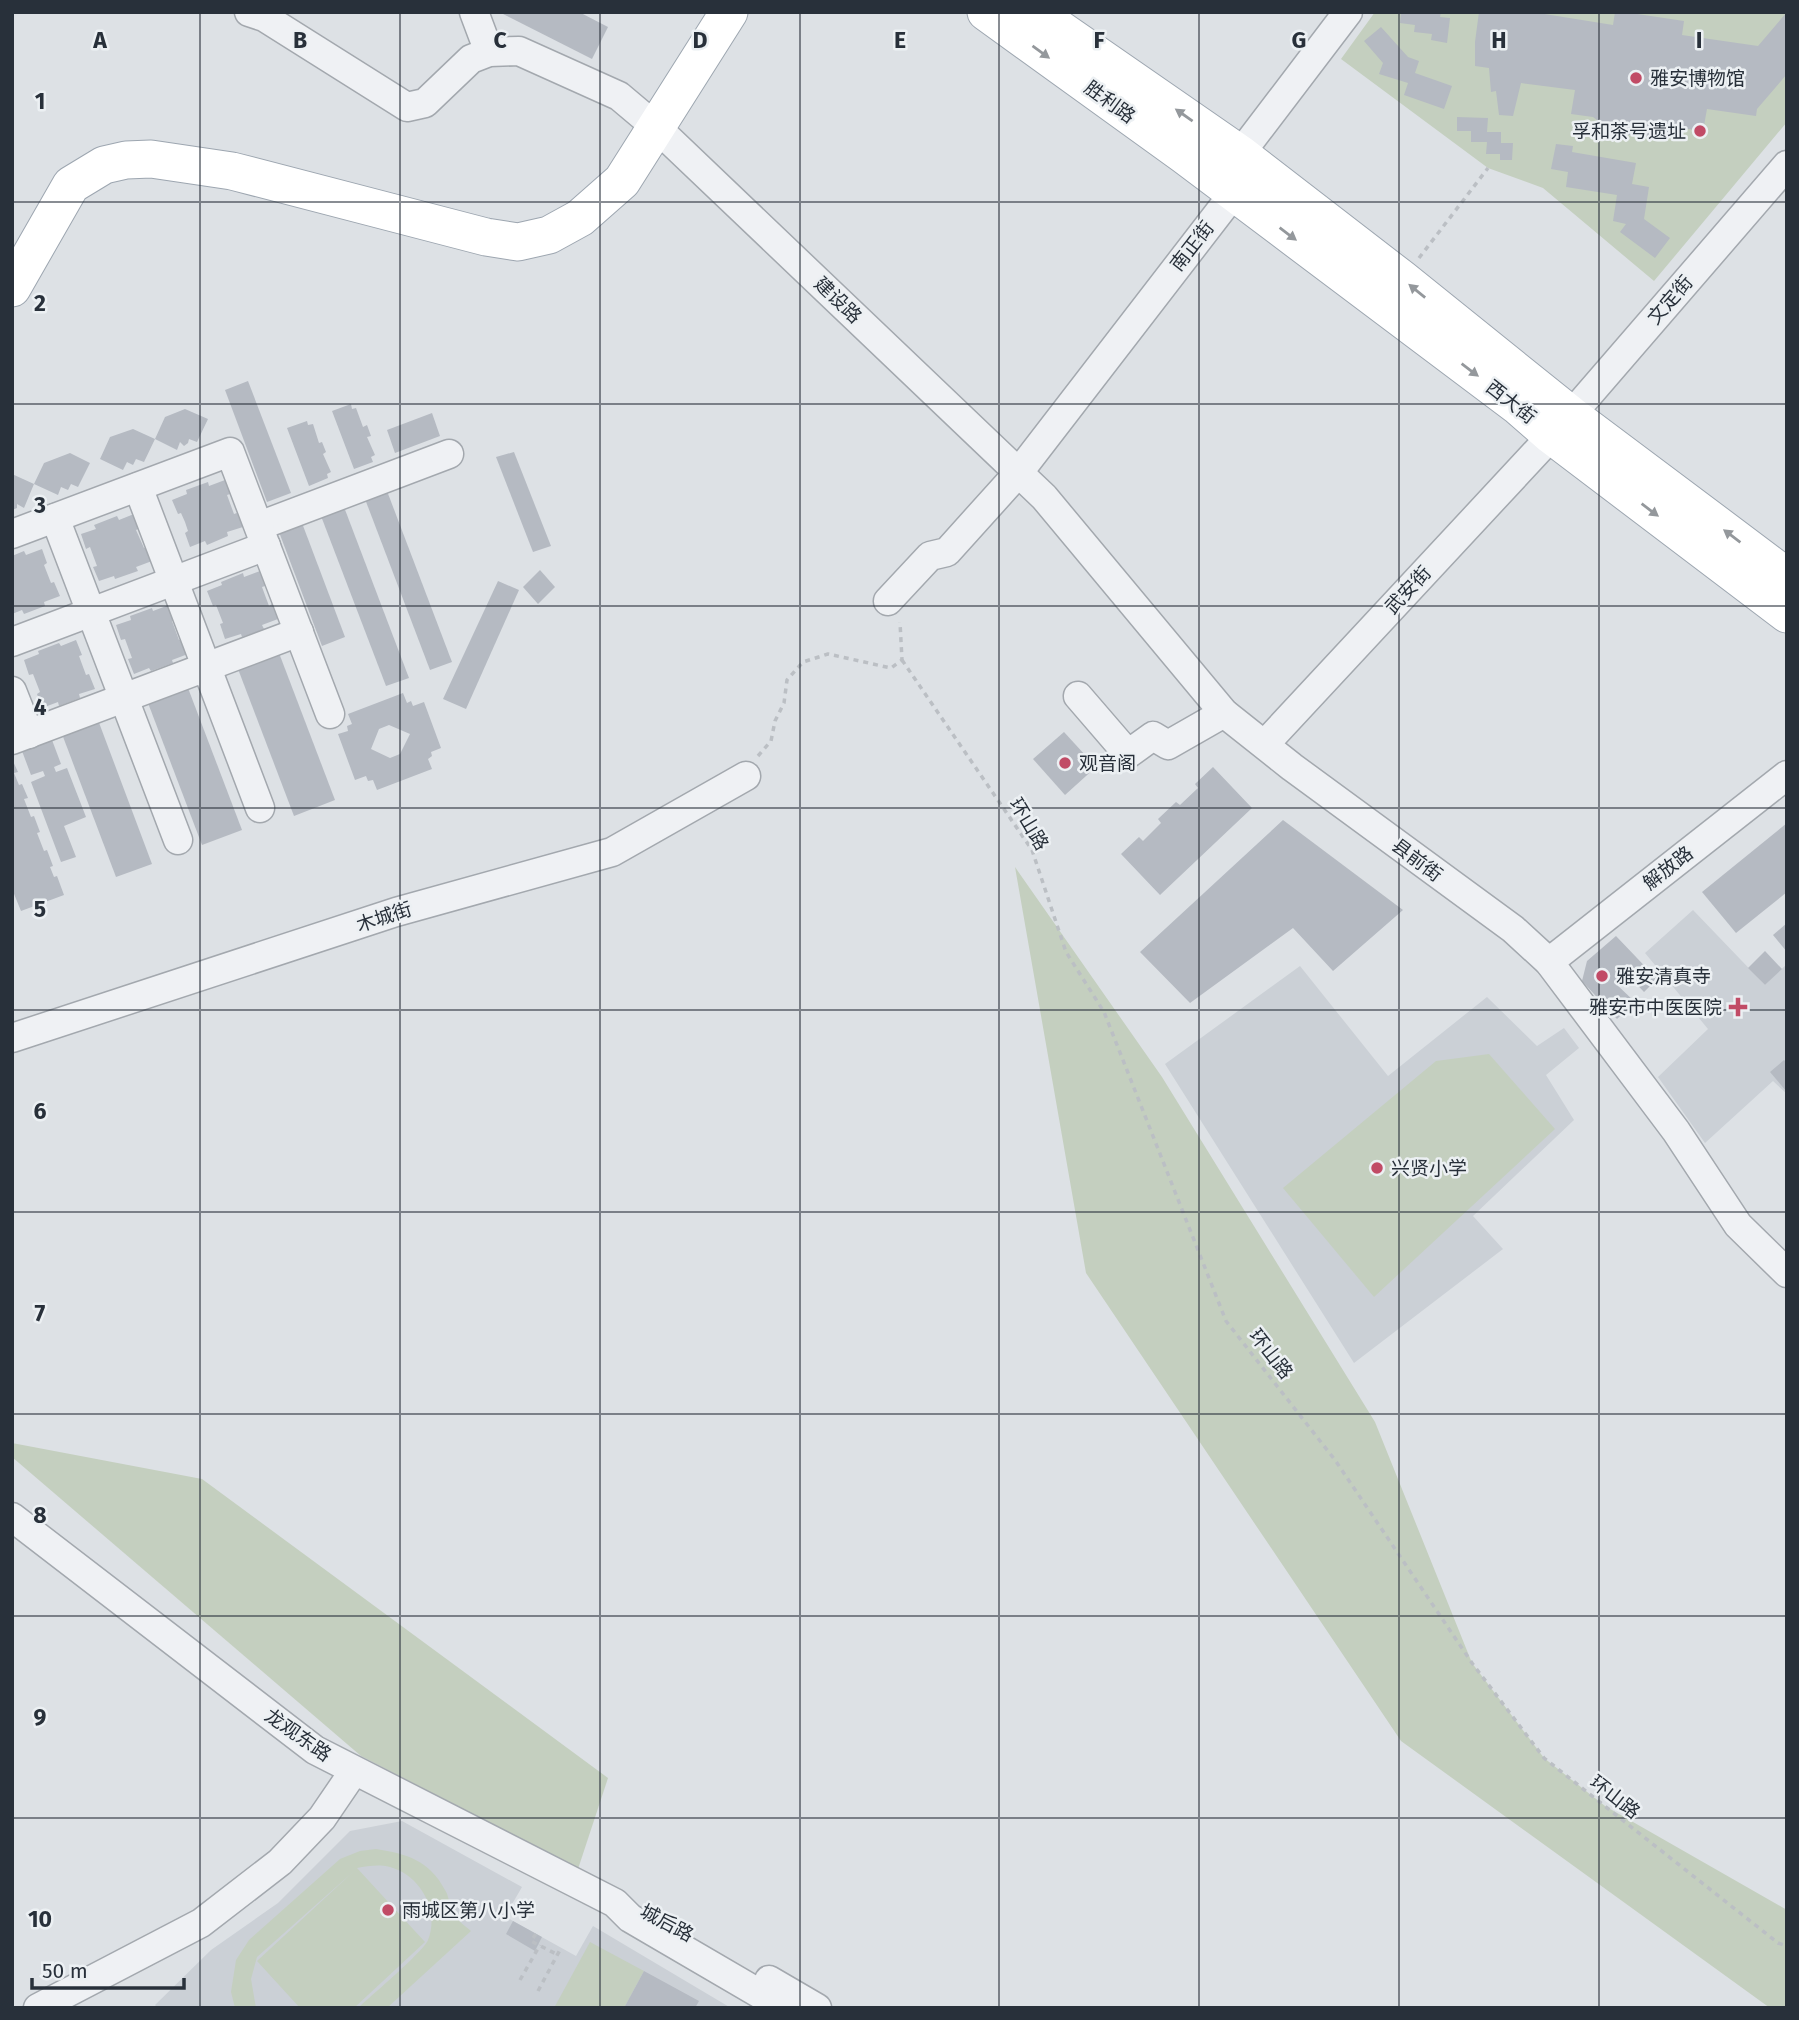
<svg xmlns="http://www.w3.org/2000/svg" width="1799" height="2020" font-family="'Fira Sans','Noto Sans SC',sans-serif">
  <rect width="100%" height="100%" fill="#dde1e5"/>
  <g fill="#cbd0d6">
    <path d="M1693,910L1765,985L1787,964V1094L1773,1081L1705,1143L1658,1077L1708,1029L1645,953Z"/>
    <path d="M1300,966L1388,1076L1487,997L1537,1046L1564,1028L1579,1048L1546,1075L1574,1120L1473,1216L1503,1249L1354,1363L1165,1064Z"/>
    <path d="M402,1821L522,1887L505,1916L513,1921L576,1956L593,1926L731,2008H158L155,2005L211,1950L278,1903L350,1831Z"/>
  </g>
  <g fill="#c4cfbf">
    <path d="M1375,12H1787V122L1654,281L1543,188L1488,168L1341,59Z"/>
    <path d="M1015,867L1162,1077L1375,1422L1472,1663L1544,1758L1605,1806L1787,1910V2008H1770L1401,1741L1086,1273Z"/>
    <path d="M1489,1054L1555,1129L1374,1297L1283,1188L1436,1061Z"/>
    <path d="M12,1443L202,1479L608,1778L578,1869L361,1756L12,1457Z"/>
    <path d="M376,1849C407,1854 429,1860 445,1890C449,1896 449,1904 452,1911C455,1919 464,1925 471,1931L387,2008H358C371,1996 424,1951 428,1940C440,1910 420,1875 390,1867C379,1864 368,1866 357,1868L425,1942L354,2008H300L257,1961L353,1872L257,1957L251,1979L256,2008H235L231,1992L236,1960L249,1940L340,1859L360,1851Z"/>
    <path d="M590,1942L644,1971L624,2008H554Z"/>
  </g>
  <g fill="#b5bac2" fill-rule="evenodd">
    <path d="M499,12H579L608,27L592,59Z"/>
    <path d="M1401,12H1441L1440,17L1450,18L1447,43L1431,40L1432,34L1414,32L1415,25L1400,23Z"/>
    <path d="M1479,12H1532L1613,25L1615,12H1624L1684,21L1682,35L1758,46L1787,12V74L1757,109L1756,116L1707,109L1703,131L1681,128L1661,137L1633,136L1610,130L1593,117L1571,114L1575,90L1521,83L1513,116L1499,115L1496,91L1491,92L1489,68L1475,66V42Z"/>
    <path d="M1381,27L1408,57L1419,61L1415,73L1452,86L1444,109L1404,95L1408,83L1379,74L1383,63L1364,41Z"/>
    <path d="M1457,117L1488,118L1487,132H1501V143H1513L1512,160H1500V154H1486L1487,142H1471V131H1457Z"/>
    <path d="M1556,144L1573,146L1572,152L1636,163L1632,184L1649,187L1644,219L1670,238L1655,258L1620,232L1626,224L1613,221L1617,195L1566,187L1568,172L1551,169Z"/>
    <path d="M248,381L291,493L267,502L225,390Z"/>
    <path d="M351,404L352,409L356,408L363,427L367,425L371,436L367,437L375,455L371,457L373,462L354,469L332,411Z"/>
    <path d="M185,409L208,419L197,442L189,439L188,443L184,446L180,442L177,450L155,439L165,417Z"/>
    <path d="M432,413L440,436L395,453L387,430Z"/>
    <path d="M307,421L308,425L313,424L319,443L322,442L326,452L323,454L331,472L327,474L328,478L309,486L287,428Z"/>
    <path d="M133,429L155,439L144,462L136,459L133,465L127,462L123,470L100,459L110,437Z"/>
    <path d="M514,452L551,546L533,552L496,457Z"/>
    <path d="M70,453L90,463L78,487L71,484L68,490L61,487L58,495L34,484L44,463Z"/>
    <path d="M12,474L34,484L24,508L17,504V508L12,510Z"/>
    <path d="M225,480L230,494L227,495L234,514L237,513L243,527L227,532L228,536L207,545L205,541L190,547L185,533L188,531L185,522L181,513L178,514L172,500L187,494L186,490L208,482L209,486Z"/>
    <path d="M387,491L452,662L430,670L365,499Z"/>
    <path d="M344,507L409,678L386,686L321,516Z"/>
    <path d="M134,514L140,528L136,530L144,548L147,547L152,561L136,567L138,571L115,579L114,576L99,581L93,567L97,566L90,547L86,549L81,534L96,529L94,525L117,516L119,520Z"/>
    <path d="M302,523L345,637L322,646L279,532Z"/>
    <path d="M42,549L47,563L44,565L51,583L54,582L60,596L44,602L45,606L24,614L22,610L12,614V556L24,551L26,555Z"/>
    <path d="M540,570L555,587L538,604L523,587Z"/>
    <path d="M260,571L265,586L262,587L269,606L272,604L278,619L262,625L264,629L242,637L241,634L225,639L220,624L223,623L216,605L213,606L207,591L222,585L221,582L243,573L244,577Z"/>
    <path d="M498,581L519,590L466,709L443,699Z"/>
    <path d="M169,605L175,620L172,621L179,640L182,639L188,654L172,660L173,663L151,671L149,668L134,674L128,659L132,658L125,639L121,640L116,625L131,620L130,616L152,608L153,611Z"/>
    <path d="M76,640L82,655L79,656L86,675L89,674L95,689L79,694L80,698L59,706L58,702L42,708L37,694L40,692L33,674L29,675L24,660L39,654L38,651L59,643L61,646Z"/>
    <path d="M279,653L335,800L294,816L238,669Z"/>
    <path d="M188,688L242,830L202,845L148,703Z"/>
    <path d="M403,693L407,703L411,701L413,706L424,702L441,748L431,752L432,756L428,759L432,769L377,790L373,780L368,781L366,776L355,780L338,734L348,731L347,726L352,724L348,714ZM389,725L410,734L400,754L390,758L371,749L379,729Z"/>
    <path d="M98,720L152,864L116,877L62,734Z"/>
    <path d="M1064,732L1096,767L1065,795L1033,759Z"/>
    <path d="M52,740L61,764L54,767L56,772L67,768L86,817L64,826L76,857L61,862L31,782L45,776L43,771L31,775L22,751Z"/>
    <path d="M12,759L18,772L14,773L19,785L22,784L28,798L24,799L31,817L34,816L40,832L37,833L44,851L47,850L53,866L50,867L54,877L57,876L64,895L21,911L12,889Z"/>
    <path d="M1213,767L1252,808L1160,895L1121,854L1139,837L1143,841L1161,823L1158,819L1176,802L1180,805L1198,788L1195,784Z"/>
    <path d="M1283,820L1403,910L1333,971L1293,928L1190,1003L1140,952Z"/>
    <path d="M1787,823V892L1736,933L1702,892Z"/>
    <path d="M1787,923V952L1773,935Z"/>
    <path d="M1616,936L1657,979L1644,992L1625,972L1615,983L1635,1002L1617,1019L1582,981L1587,961Z"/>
    <path d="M1765,951L1782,969L1765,985L1748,968Z"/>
    <path d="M1784,1060L1787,1063V1092L1770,1072Z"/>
    <path d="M513,1921L542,1937L535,1951L506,1934Z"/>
    <path d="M644,1971L699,2001L695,2008H624Z"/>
  </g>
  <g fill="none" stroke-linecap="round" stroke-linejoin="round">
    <g stroke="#a3a8ae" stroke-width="31">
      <g id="minor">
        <path d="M249,12L264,17L407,107L425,103L471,59L489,52L519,51L619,96L657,128L1044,497L1224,713L1292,767L1513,929L1549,962L1676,1131L1738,1225L1787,1273"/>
        <path d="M474,12L489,52"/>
        <path d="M138,487L260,808"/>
        <path d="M55,518L178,840"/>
        <path d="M259,526L449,454"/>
        <path d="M12,534L230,452L330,714"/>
        <path d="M888,601L930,556L947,552L1019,472L1234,193L1240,154L1348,12"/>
        <path d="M12,642L266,546"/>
        <path d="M12,691L29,734"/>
        <path d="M1078,696L1128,754L1153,736L1168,745L1224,713"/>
        <path d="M12,740L299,632"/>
        <path d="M1265,744L1571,415L1787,165"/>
        <path d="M1549,962L1787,775"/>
        <path d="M12,1038L396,912L612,852L746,776"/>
        <path d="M12,1517L315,1750L615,1903L630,1918L784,2008"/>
        <path d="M769,1980L817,2008"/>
        <path d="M38,2008L201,1923L280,1862L322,1818L354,1771"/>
      </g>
    </g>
    <g stroke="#9da6b0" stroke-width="39">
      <g id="major">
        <path d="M986,12L1184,155L1519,407L1551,435L1787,614"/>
        <path d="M1035,12L1240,154L1402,279L1571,415L1787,577"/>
        <path d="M12,288L71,185L104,165L126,160L151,159L232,171L486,237L518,242L549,235L580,218L622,181L729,12"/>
      </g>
    </g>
    <g stroke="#bbbfc4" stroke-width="3.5" stroke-dasharray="5 5" stroke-linecap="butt">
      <path d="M1419,258L1488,168"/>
      <path d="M902,660L1032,850L1066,952L1104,1012L1226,1321L1335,1460L1472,1663L1544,1758L1778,1943L1787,1946"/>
      <path d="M758,756L771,741L775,721L784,703L787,680L803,662L828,654L891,668L902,660L900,622"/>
      <path d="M536,1934L531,1941L558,1955"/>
      <path d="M520,1980L540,1945"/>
      <path d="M538,1991L561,1948"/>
    </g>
    <use href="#minor" stroke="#eff1f4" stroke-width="28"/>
    <use href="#major" stroke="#fff" stroke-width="37"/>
  </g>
  <defs><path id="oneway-solid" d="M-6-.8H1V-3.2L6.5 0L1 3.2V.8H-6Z" transform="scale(1.75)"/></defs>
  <g fill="#94989c">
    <use href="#oneway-solid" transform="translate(1041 52) rotate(36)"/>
    <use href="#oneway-solid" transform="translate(1184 115) rotate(-145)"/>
    <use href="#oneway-solid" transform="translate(1288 234) rotate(37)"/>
    <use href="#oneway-solid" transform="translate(1417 291) rotate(-141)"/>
    <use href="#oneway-solid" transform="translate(1470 370) rotate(37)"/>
    <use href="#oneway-solid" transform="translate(1650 510) rotate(37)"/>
    <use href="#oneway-solid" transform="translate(1732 536) rotate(-143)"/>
  </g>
  <path fill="none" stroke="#28303a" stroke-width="2" stroke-opacity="0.55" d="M200,12V2008M400,12V2008M600,12V2008M800,12V2008M999,12V2008M1199,12V2008M1399,12V2008M1599,12V2008M12,202H1787M12,404H1787M12,606H1787M12,808H1787M12,1010H1787M12,1212H1787M12,1414H1787M12,1616H1787M12,1818H1787"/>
  <g fill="#c14b66" stroke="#ecf0f3" stroke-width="2.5">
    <circle cx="1636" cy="78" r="7"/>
    <circle cx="1700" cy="131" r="7"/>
    <circle cx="1065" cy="763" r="7"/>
    <circle cx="1602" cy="976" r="7"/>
    <path d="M1734.5 996.5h7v7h7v7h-7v7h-7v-7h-7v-7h7z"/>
    <circle cx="1377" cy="1168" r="7"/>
    <circle cx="388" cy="1910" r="7"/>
  </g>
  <g text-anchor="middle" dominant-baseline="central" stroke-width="5" stroke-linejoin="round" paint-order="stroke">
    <g font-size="19" fill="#28303a" stroke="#ecf0f3" text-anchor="start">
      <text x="1650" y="78">雅安博物馆</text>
      <text x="1686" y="131" text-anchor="end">孚和茶号遗址</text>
      <text x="1079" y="763">观音阁</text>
      <text x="1616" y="976">雅安清真寺</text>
      <text x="1722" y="1007" text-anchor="end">雅安市中医医院</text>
      <text x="1391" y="1168">兴贤小学</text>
      <text x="402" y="1910">雨城区第八小学</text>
    </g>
    <g font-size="19" fill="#28303a" stroke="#ecf0f3">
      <text transform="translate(1110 102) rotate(36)">胜利路</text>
      <text transform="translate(1192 246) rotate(-52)">南正街</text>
      <text transform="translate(838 300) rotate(44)">建设路</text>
      <text transform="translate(1670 300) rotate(-49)">文定街</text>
      <text transform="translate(1511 402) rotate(38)">西大街</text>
      <text transform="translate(1408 590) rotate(-47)">武安街</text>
      <text transform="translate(1029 824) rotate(59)">环山路</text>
      <text transform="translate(1417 860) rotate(37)">县前街</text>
      <text transform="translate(1668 868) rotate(-38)">解放路</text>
      <text transform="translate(384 917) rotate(-18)">木城街</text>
      <text transform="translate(1271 1354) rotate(52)">环山路</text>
      <text transform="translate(298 1735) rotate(35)">龙观东路</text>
      <text transform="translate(1615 1797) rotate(38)">环山路</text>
      <text transform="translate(667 1923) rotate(28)">城后路</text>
    </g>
  </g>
  <g font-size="23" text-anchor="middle" font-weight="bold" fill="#28303a" stroke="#ecf0f3" stroke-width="5" stroke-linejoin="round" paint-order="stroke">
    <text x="100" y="48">A</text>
    <text x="300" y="48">B</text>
    <text x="500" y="48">C</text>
    <text x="700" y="48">D</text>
    <text x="900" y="48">E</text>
    <text x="1099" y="48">F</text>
    <text x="1299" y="48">G</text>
    <text x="1499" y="48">H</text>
    <text x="1699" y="48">I</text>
    <text x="40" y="109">1</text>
    <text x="40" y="311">2</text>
    <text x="40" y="513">3</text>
    <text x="40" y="715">4</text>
    <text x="40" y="917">5</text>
    <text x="40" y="1119">6</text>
    <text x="40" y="1321">7</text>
    <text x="40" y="1523">8</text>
    <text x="40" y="1725">9</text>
    <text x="40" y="1927">10</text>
  </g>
  <rect width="1799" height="2020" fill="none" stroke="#28303a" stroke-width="28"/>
  <path d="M32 1978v10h152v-10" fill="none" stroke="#28303a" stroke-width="3.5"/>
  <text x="42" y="1978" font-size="21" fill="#28303a" stroke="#ecf0f3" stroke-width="5" paint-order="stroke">50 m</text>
</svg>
